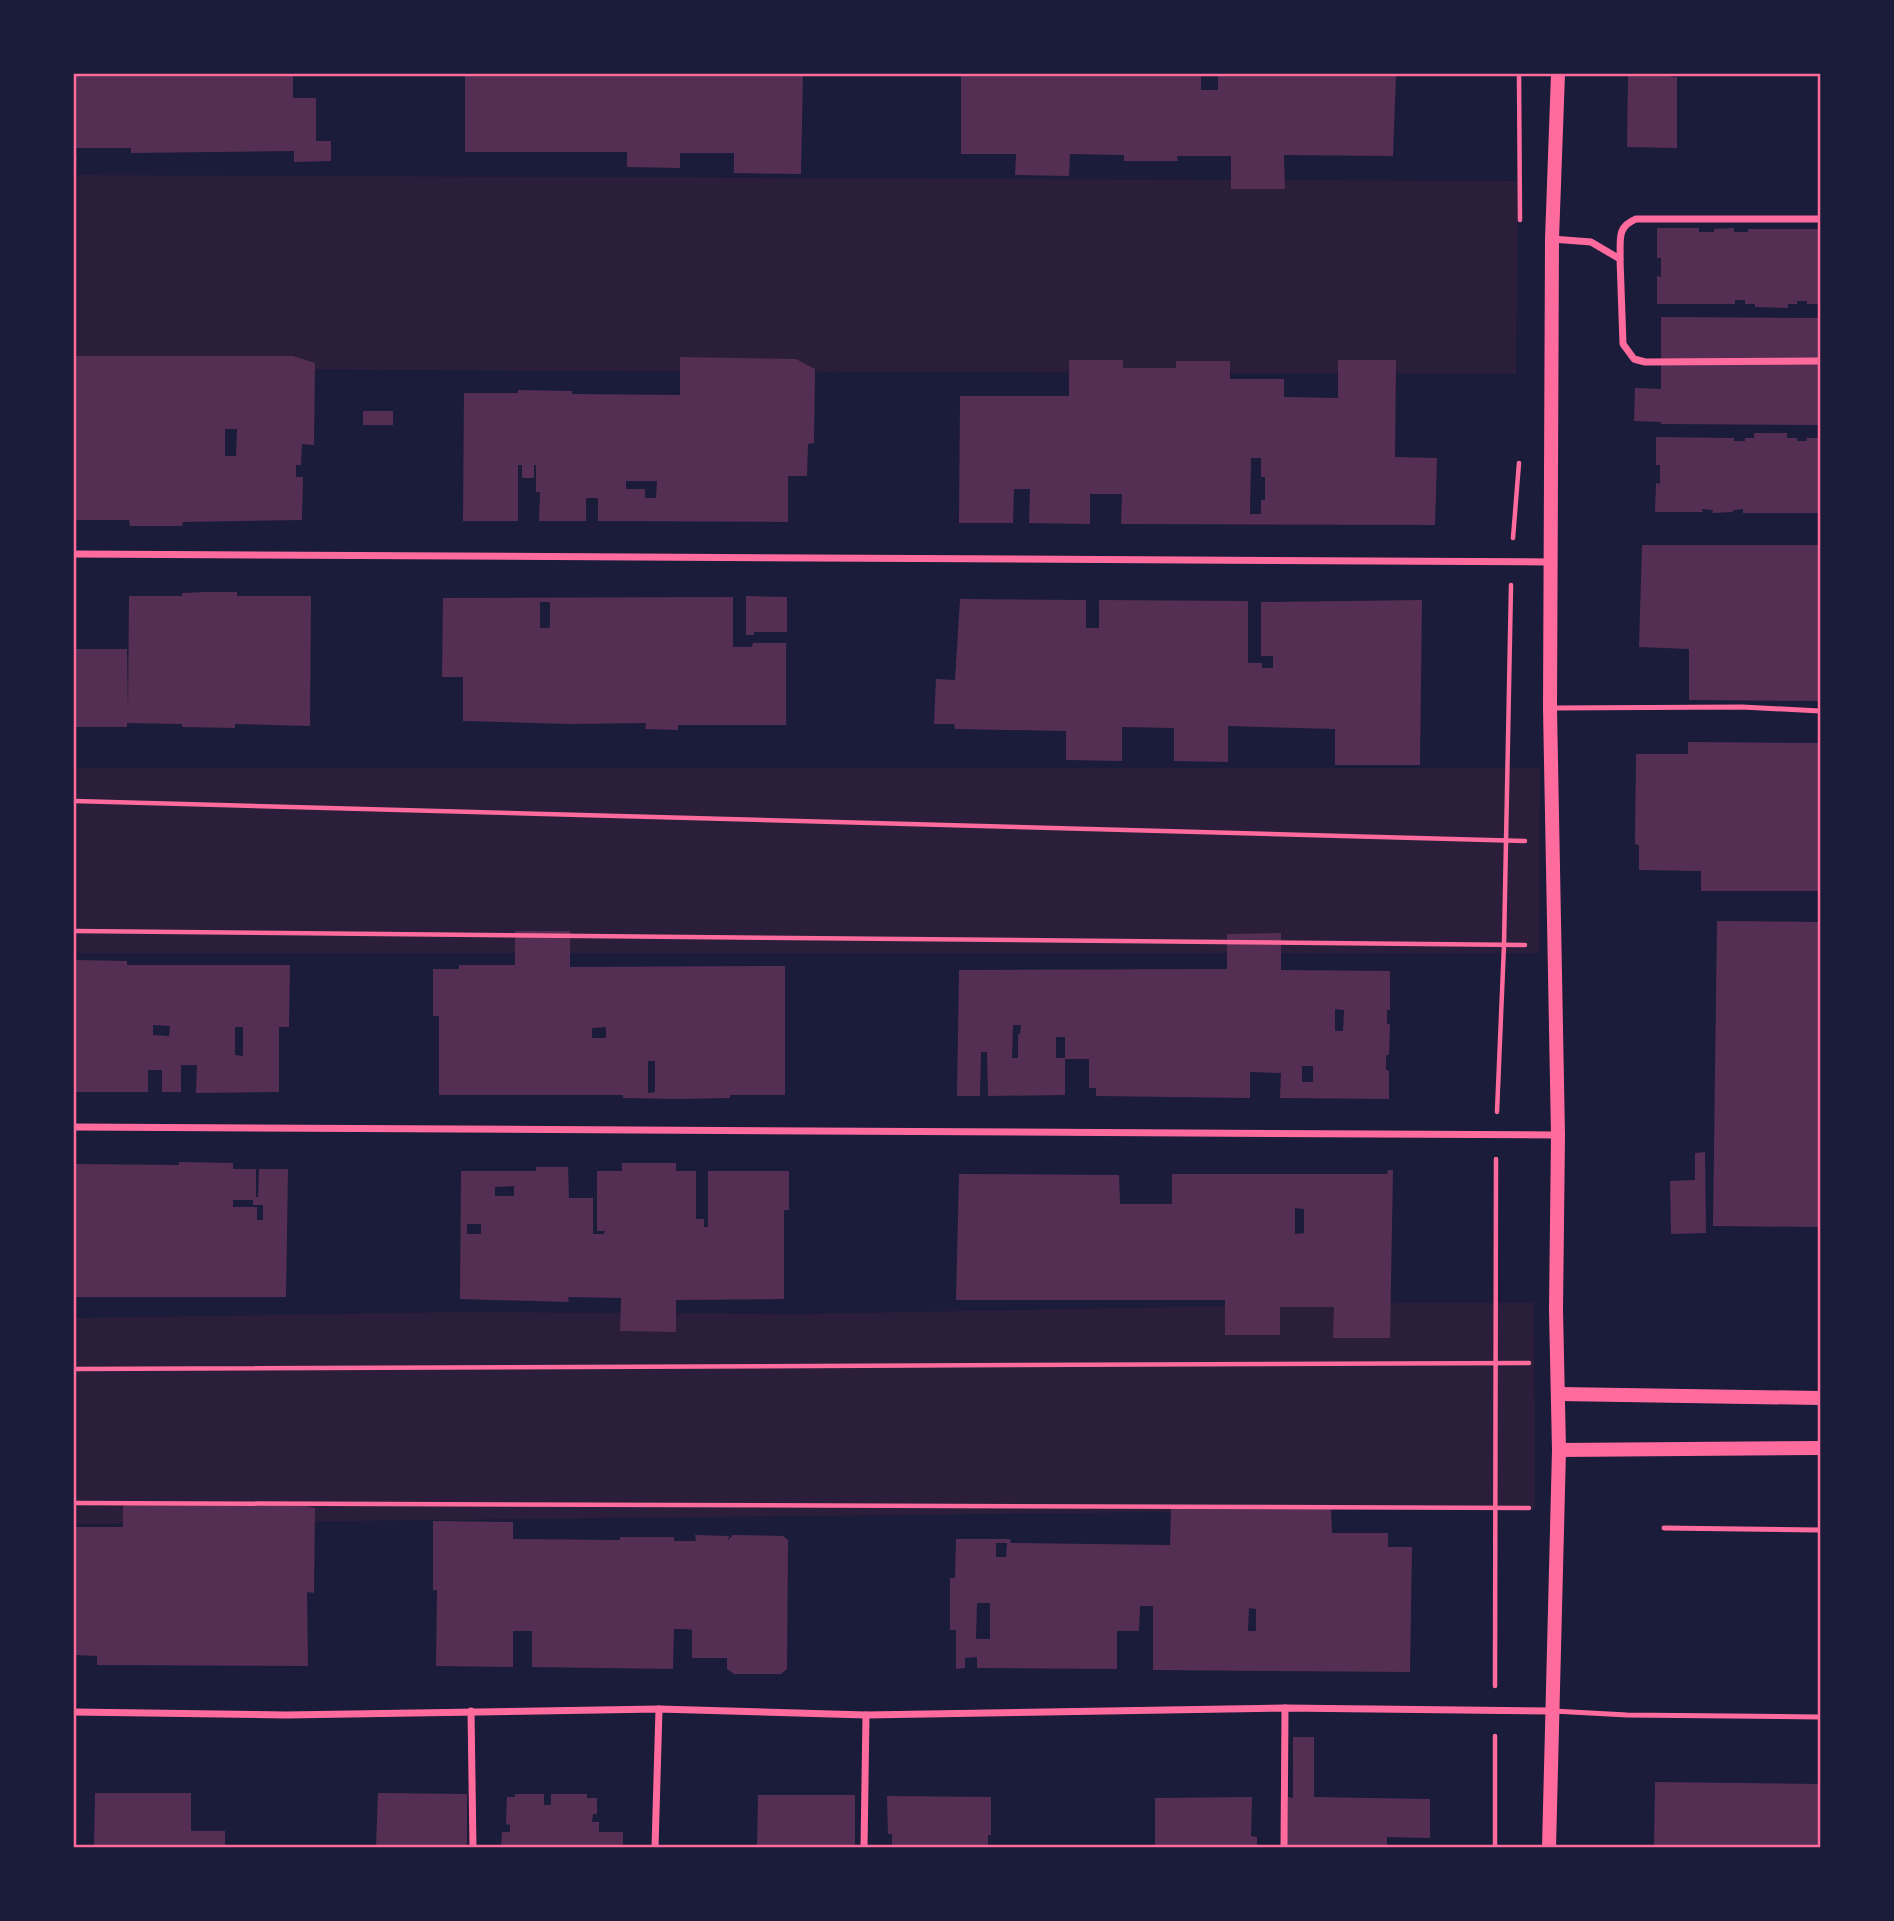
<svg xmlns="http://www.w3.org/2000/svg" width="1894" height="1921" font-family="'Varela Round',sans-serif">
  <rect width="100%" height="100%" fill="#1b1b3a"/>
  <g fill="#2a1e3b">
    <path d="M74,175L1518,181L1516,374L74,369Z"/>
    <path d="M74,768H1540L1539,953H74Z"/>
    <path d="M1401,1303H1534L1535,1508L74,1524V1318L455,1312L803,1314Z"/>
  </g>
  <g fill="#542f53" fill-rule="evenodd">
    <path d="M74,74H293V98H316V141H331V161L294,162V151L131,153V148H76L77,161H74Z"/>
    <path d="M465,74H803L801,174L734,173V153H680V168L627,167V152H465Z"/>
    <path d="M961,74H1201V90H1218V74H1396L1393,156L1284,155L1285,189H1231V156H1177L1178,161H1124V155L1070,154L1069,176L1015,175L1016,154H961Z"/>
    <path d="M1628,74H1671V77H1677V148L1627,147Z"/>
    <path d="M1657,228H1699V232H1714V229L1734,228V232H1748V229H1820V304H1807V301H1797V304H1788V308L1755,307V304H1745V300H1735V304H1657V276L1661,277V258H1657Z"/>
    <path d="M1661,317L1820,318V425L1661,424V422L1634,421L1635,388L1661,389Z"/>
    <path d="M74,356H293L315,363L314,445L302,444L301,465H296V477H303L302,520L183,522L182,526H130L129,520H74ZM225,429H237L236,456H225Z"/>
    <path d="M680,357L796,359L815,369L814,443L808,444L807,476H788V522L598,521V498H586V521H539L540,492H536V465H534V478H522V465H518V521H463L464,393H518V390L572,391V394L680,395ZM626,481H657L656,498H645V489H626Z"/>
    <path d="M1069,360H1123V368H1176V361H1230V379H1284V397L1338,398V360H1396L1395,457L1437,458L1435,525L1121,524L1122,494H1090V524L1029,523L1030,489H1014L1013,523H959L960,396H1069ZM1251,458H1261V477H1265V500H1261V514H1250Z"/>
    <rect x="363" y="411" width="30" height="14"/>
    <path d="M1754,433H1787V438H1797V441H1807L1806,438H1820V513H1743V509L1733,510V512L1712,513L1713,510L1702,509L1703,512H1655L1656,483L1660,484V465H1656V437L1734,438V441H1745V438H1754Z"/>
    <path d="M1642,545H1820V701L1689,700V649L1639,647Z"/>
    <path d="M205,592H237V596H311L310,726L235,724V728L182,727V724L127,723V727H75L74,723V649H127L128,710L129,596H182V593Z"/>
    <path d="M746,596L787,597V632H754V635H746Z"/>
    <path d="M733,597V647H752L753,643H786V725H678V730L645,729L646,723L570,724L463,721V677H442L443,598ZM540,602H550V627L548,628H540Z"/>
    <path d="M960,599L1086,600V628H1099V600L1248,601V663H1262V668H1273V656H1261V602L1422,600L1420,765H1335V729L1228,726V762L1174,761V728L1122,727V761L1066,760V731L955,729L954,724H934L936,679L955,680Z"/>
    <path d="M1688,742L1820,743V891H1701V871L1639,870V845L1635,844L1636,754H1688Z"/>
    <path d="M1717,921L1820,922V1227L1713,1226Z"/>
    <path d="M515,931H570V967L785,966V1095H730V1098L677,1099L623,1098V1095H439V1016H433V969H459V965H515ZM606,1027V1038H592V1028ZM648,1061H655V1092L648,1093Z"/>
    <path d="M1281,933V970L1390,971V1010H1387V1024H1390L1389,1055H1386V1070L1389,1071V1099L1280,1098L1281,1073L1250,1072V1098L1096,1096V1088H1089V1059H1065V1037H1056V1058H1065V1095L988,1096L987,1052H981L980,1096H957L959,970L1227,969V934ZM1335,1009L1344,1010L1343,1031H1335ZM1013,1025H1021L1020,1034H1018V1058H1012ZM1302,1066H1313V1082H1302Z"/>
    <path d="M74,960L127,961V965H290L289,1027H279V1092L196,1093L197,1065H181V1092H162V1070H148V1092H74ZM153,1025L170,1026L169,1036L153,1035ZM235,1027H243V1056L235,1055Z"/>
    <path d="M1705,1152L1706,1233L1671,1234L1670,1181L1695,1180V1153Z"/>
    <path d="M179,1162L233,1163V1169H256V1197H258L259,1169H288L286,1297H74V1164L179,1165ZM233,1200H253V1205H263V1220H257V1207H233Z"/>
    <path d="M622,1163H676V1171H696V1219H704V1227H708V1171H789V1210H784V1299L676,1300V1332L620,1331L621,1298L568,1297L569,1302L460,1299L461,1171H536V1167H568L569,1198H593V1234H604L605,1231H597V1171H622ZM514,1186V1196H495V1187ZM467,1224H481V1234H467Z"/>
    <path d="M1388,1170H1393L1390,1338H1333L1334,1307H1280V1335H1225V1300H956L959,1174L1119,1175L1120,1204H1172V1174H1387ZM1295,1208L1304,1209V1233L1295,1234Z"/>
    <path d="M288,1502L315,1508L314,1593L307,1592L308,1666L97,1665V1656L74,1655V1527H123V1505Z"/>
    <path d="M1171,1507H1331L1332,1533H1388V1547H1412L1410,1672L1153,1670V1606H1140L1139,1631H1117V1669L977,1668V1657L965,1658V1668L956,1669V1630H950V1578H955L956,1539H1010L1011,1543L1170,1545ZM996,1543H1007L1006,1557H996ZM977,1603H990V1639H976ZM1249,1608L1256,1609V1631H1248Z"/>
    <path d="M433,1521L513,1522V1539L620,1540V1537H674V1541H696L695,1535L729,1536L728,1540L733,1535L783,1536L788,1540L787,1669L781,1674H734L727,1669V1658H692V1630L686,1629H674L673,1669L532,1667V1631H513V1667L436,1666L437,1590H433Z"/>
    <path d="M1293,1737H1314V1797L1430,1799V1838L1387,1837V1847H1287L1288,1797L1293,1798Z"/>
    <path d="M1655,1782L1820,1784V1847H1654Z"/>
    <path d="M95,1793H191V1831H225V1847H94Z"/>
    <path d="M378,1793L467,1794V1847H376Z"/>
    <path d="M515,1794H544V1805H551V1794H587V1798H597V1814H593L592,1822H599V1832H623V1847H501L502,1832H510V1825L506,1824L507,1797H515Z"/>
    <path d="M758,1795H855V1847H757Z"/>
    <path d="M887,1796L991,1797V1835H988V1847H892V1834H888Z"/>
    <path d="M1252,1797L1251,1836L1257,1837V1847H1155V1798Z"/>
  </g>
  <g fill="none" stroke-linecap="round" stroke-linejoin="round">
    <g stroke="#ff6b9d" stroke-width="4.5">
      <path d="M1519,74L1520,220"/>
      <path d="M1513,538L1519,463"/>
      <path d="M74,801L1525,841"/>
      <path d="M74,931L1525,945"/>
      <path d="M1497,1112L1504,945L1511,585"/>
      <path d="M74,1369L1529,1363"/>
      <path d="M74,1503L1529,1508"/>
      <path d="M1495,1686L1496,1159"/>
      <path d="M1495,1848V1736"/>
    </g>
    <g stroke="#ff6b9d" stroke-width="5">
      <path d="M1551,708L1742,707L1820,711"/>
      <path d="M1664,1528L1820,1530"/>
      <path d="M1553,1711L1627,1715L1820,1717"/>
    </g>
    <g stroke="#ff6b9d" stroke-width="7">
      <path d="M1552,239L1591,242L1620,259L1623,344L1634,359L1645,362L1820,361"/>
      <path d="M1620,259C1621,240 1616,227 1636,219H1820"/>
      <path d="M74,554L1551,562"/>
      <path d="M74,1127L1558,1135"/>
      <path d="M471,1711L473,1848"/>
      <path d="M74,1712L286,1715L659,1709L866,1715L1285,1708L1552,1711"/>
      <path d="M655,1848L659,1709"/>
      <path d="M864,1848L866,1715"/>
      <path d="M1284,1848L1285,1708"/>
    </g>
    <g stroke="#ff6b9d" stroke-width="14">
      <path d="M1559,1394L1820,1398"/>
      <path d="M1559,1450L1820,1448"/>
      <path d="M1549,1848L1559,1450L1556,1310L1558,1135L1550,708L1552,239L1558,74"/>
    </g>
  </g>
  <rect width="1894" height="1921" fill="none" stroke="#1b1b3a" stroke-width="150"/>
  <rect x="75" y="75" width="1744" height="1771" fill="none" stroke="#ff6b9d" stroke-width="2.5"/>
</svg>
